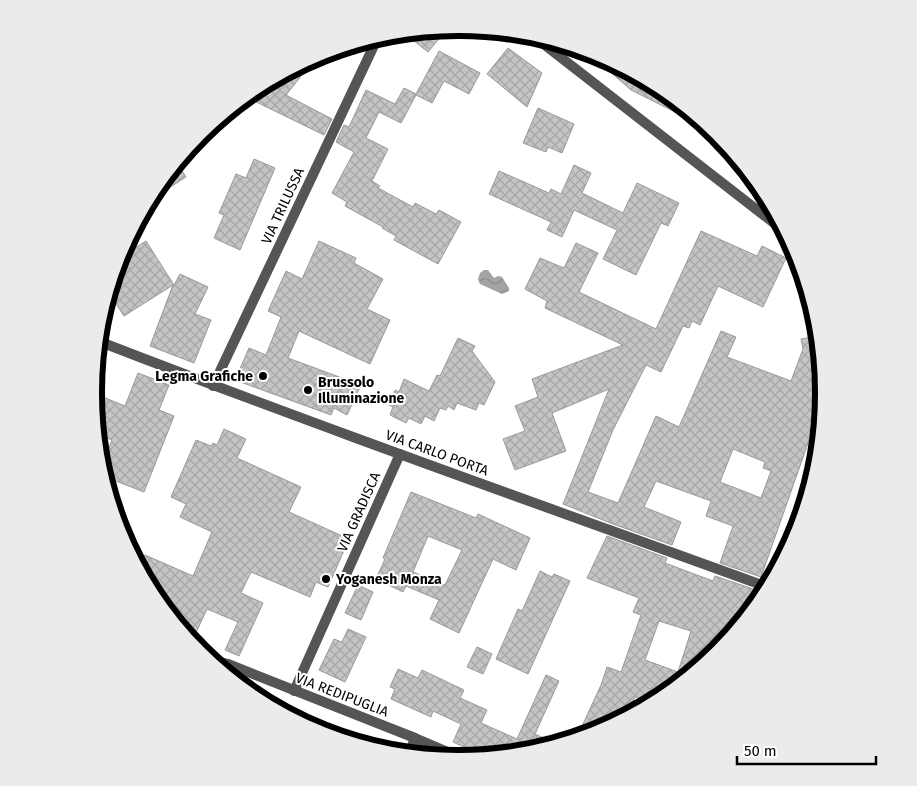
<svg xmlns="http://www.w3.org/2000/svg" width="917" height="786" font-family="'Fira Sans',sans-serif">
  <defs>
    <pattern id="water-waves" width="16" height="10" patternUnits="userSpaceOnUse" patternTransform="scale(1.25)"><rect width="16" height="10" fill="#a3a3a3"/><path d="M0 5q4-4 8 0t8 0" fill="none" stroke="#8b8b8b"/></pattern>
    <pattern id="building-cross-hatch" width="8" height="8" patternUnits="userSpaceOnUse" patternTransform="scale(1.25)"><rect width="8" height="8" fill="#c4c4c4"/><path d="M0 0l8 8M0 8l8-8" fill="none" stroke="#a7a7a7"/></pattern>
  </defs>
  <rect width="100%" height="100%" fill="#fff"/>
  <path fill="url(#water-waves)" d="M484,270H488L494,278L498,276L502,277L509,288V291L502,294L480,284L478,279L480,273Z"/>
  <g fill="url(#building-cross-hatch)" stroke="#999" fill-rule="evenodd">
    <path d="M447,29L428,52L404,33L412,32Z"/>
    <path d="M508,48L542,73L527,107L487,74Z"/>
    <path d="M439,51L480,73L469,94L444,81L432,103L416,95L401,123L379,112L366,138L388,149L372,181L380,186L378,188L413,207L415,203L436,214L439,210L461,222L438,264L394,240L396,236L382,228L383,227L345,206L347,202L332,193L354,152L336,142L344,125L349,127L366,90L395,104L404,88L416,94Z"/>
    <path d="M317,56L286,95L332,119L324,135L246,97L256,89Z"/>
    <path d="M605,59L662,89L690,113L687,118L631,90L601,64Z"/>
    <path d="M538,108L574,124L562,153L548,147L546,152L523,143Z"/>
    <path d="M254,159L275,168L240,250L214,238L224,215L219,213L236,174L246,178Z"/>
    <path d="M177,163L186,177L150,200V199L155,190Z"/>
    <path d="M574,165L591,173L582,193L623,213L637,183L679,203L668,226L661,223L636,275L603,259L617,230L574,210L562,237L547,230L551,222L489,194L499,171L549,193L551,189L561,194Z"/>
    <path d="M701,231L757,256L762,246L786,258L763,307L718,286L700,325L692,321L689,328L683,326L661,372L646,365L613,430L588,492L618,503L656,416L679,427L721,331L736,337L727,357L791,381L803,349L801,339L818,336L824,391L807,446L761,577L720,563L733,526L706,516L711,501L656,481L644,507L681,522L672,545L613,524L563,504L609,389L552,413L566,451L515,470L503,439L525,431L515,406L538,397L532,379L623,345L545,308L547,301L525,289L540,258L564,268L576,243L598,253L579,292L656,329ZM733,449L765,462L763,468L771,471L761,498L720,482Z"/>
    <path d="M146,241L174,285L180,274L208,287L195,314L211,320L194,363L150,346L173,285L124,316L109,293L119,258Z"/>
    <path d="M319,241L356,258L354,263L383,279L367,309L390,320L370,364L299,331L288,358L361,385L347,415L334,408L331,415L235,380L249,348L266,355L281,317L268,311L286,271L302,279Z"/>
    <path d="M458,338L475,346L472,351L495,382L484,405L479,403L476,410L457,403L454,410L448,406L446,410L440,408L434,421L425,416L421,424L409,418L406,423L390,415L393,407L389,405L395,390L399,392L404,379L429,391L437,375L440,376Z"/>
    <path d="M138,373L169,385L159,410L174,416L144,492L103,476L101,467L112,440L97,434L93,393L125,406Z"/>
    <path d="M224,429L246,439L237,458L301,487L289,512L349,539L328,587L316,582L310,597L251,572L241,593L263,603L239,656L225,650L238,622L207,609L194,637L185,633L173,619L178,609L158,601L154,596L139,568L145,555L193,576L212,532L180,517L186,504L171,497L196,440L211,446L213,443L217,445Z"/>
    <path d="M411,492L476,518L478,514L530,538L516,570L493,559L459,633L430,619L439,600L406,586L403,592L376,579L385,559L383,558ZM428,536L462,550L445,585L413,572Z"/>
    <path d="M607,536L667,558L665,563L713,581L715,576L756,590L747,615L716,653L661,697L652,702L635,697L625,716L598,731L577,737L601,685L607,667L621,672L641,615L633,612L639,598L587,578ZM659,621L691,631L678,672L645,660Z"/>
    <path d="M540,571L552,577L554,574L570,581L528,674L496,659L518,609L522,611Z"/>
    <path d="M358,585L373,592L361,620L345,613Z"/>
    <path d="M348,629L366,637L345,682L319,670L334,639L342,642Z"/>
    <path d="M477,647L492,654L483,674L467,667Z"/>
    <path d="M398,669L418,678L422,670L464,690L460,698L487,710L481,723L517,739L546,675L559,681L535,734L556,744L530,752L484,756L453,742L461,724L433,711L431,717L391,699L395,689L390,687Z"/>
  </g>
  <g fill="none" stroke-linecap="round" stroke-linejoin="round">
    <g stroke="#555" stroke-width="10">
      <path d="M98,341C320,427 544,506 767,587"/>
      <path d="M213,386L378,37"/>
      <path d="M212,661L228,664L415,738L462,758"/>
      <path d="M294,691L400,454"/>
      <path d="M409,754L415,738"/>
    </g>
    <g stroke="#555" stroke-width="10">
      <path d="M532,35L779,227L786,234"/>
      <path d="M791,542L809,490"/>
    </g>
  </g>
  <g fill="#000" stroke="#fff" stroke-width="2">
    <circle cx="263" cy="376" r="5"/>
    <circle cx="308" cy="390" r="5"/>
    <circle cx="326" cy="579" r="5"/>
  </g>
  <g text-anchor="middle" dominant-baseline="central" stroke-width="4" stroke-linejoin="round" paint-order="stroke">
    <g font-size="14" fill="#000" stroke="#fff">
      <text transform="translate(283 206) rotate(-65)">VIA TRILUSSA</text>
      <text transform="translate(437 453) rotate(20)">VIA CARLO PORTA</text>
      <text transform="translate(359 512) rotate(-66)">VIA GRADISCA</text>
      <text transform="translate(342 695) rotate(21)">VIA REDIPUGLIA</text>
    </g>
    <g font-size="14" font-weight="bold" fill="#000" stroke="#fff" text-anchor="start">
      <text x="253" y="376" text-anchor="end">Legma Grafiche</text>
      <text x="318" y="382">Brussolo<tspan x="318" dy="16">Illuminazione</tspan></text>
      <text x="336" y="579">Yoganesh Monza</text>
    </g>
  </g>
  <path d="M0 0H917V786H0ZM458 36H459A356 356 0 0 1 815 392V394A356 356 0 0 1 459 750H458A356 356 0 0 1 102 394V392A356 356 0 0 1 458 36Z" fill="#ebebeb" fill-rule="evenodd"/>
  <path fill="none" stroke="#000" stroke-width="6" d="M458 36H459A356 356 0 0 1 815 392V394A356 356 0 0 1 459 750H458A356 356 0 0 1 102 394V392A356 356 0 0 1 458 36Z"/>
  <path d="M737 756v8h139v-8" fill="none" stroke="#000000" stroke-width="2.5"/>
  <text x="744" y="756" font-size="15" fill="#000000" stroke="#ffffff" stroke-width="4" paint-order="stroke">50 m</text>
</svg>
